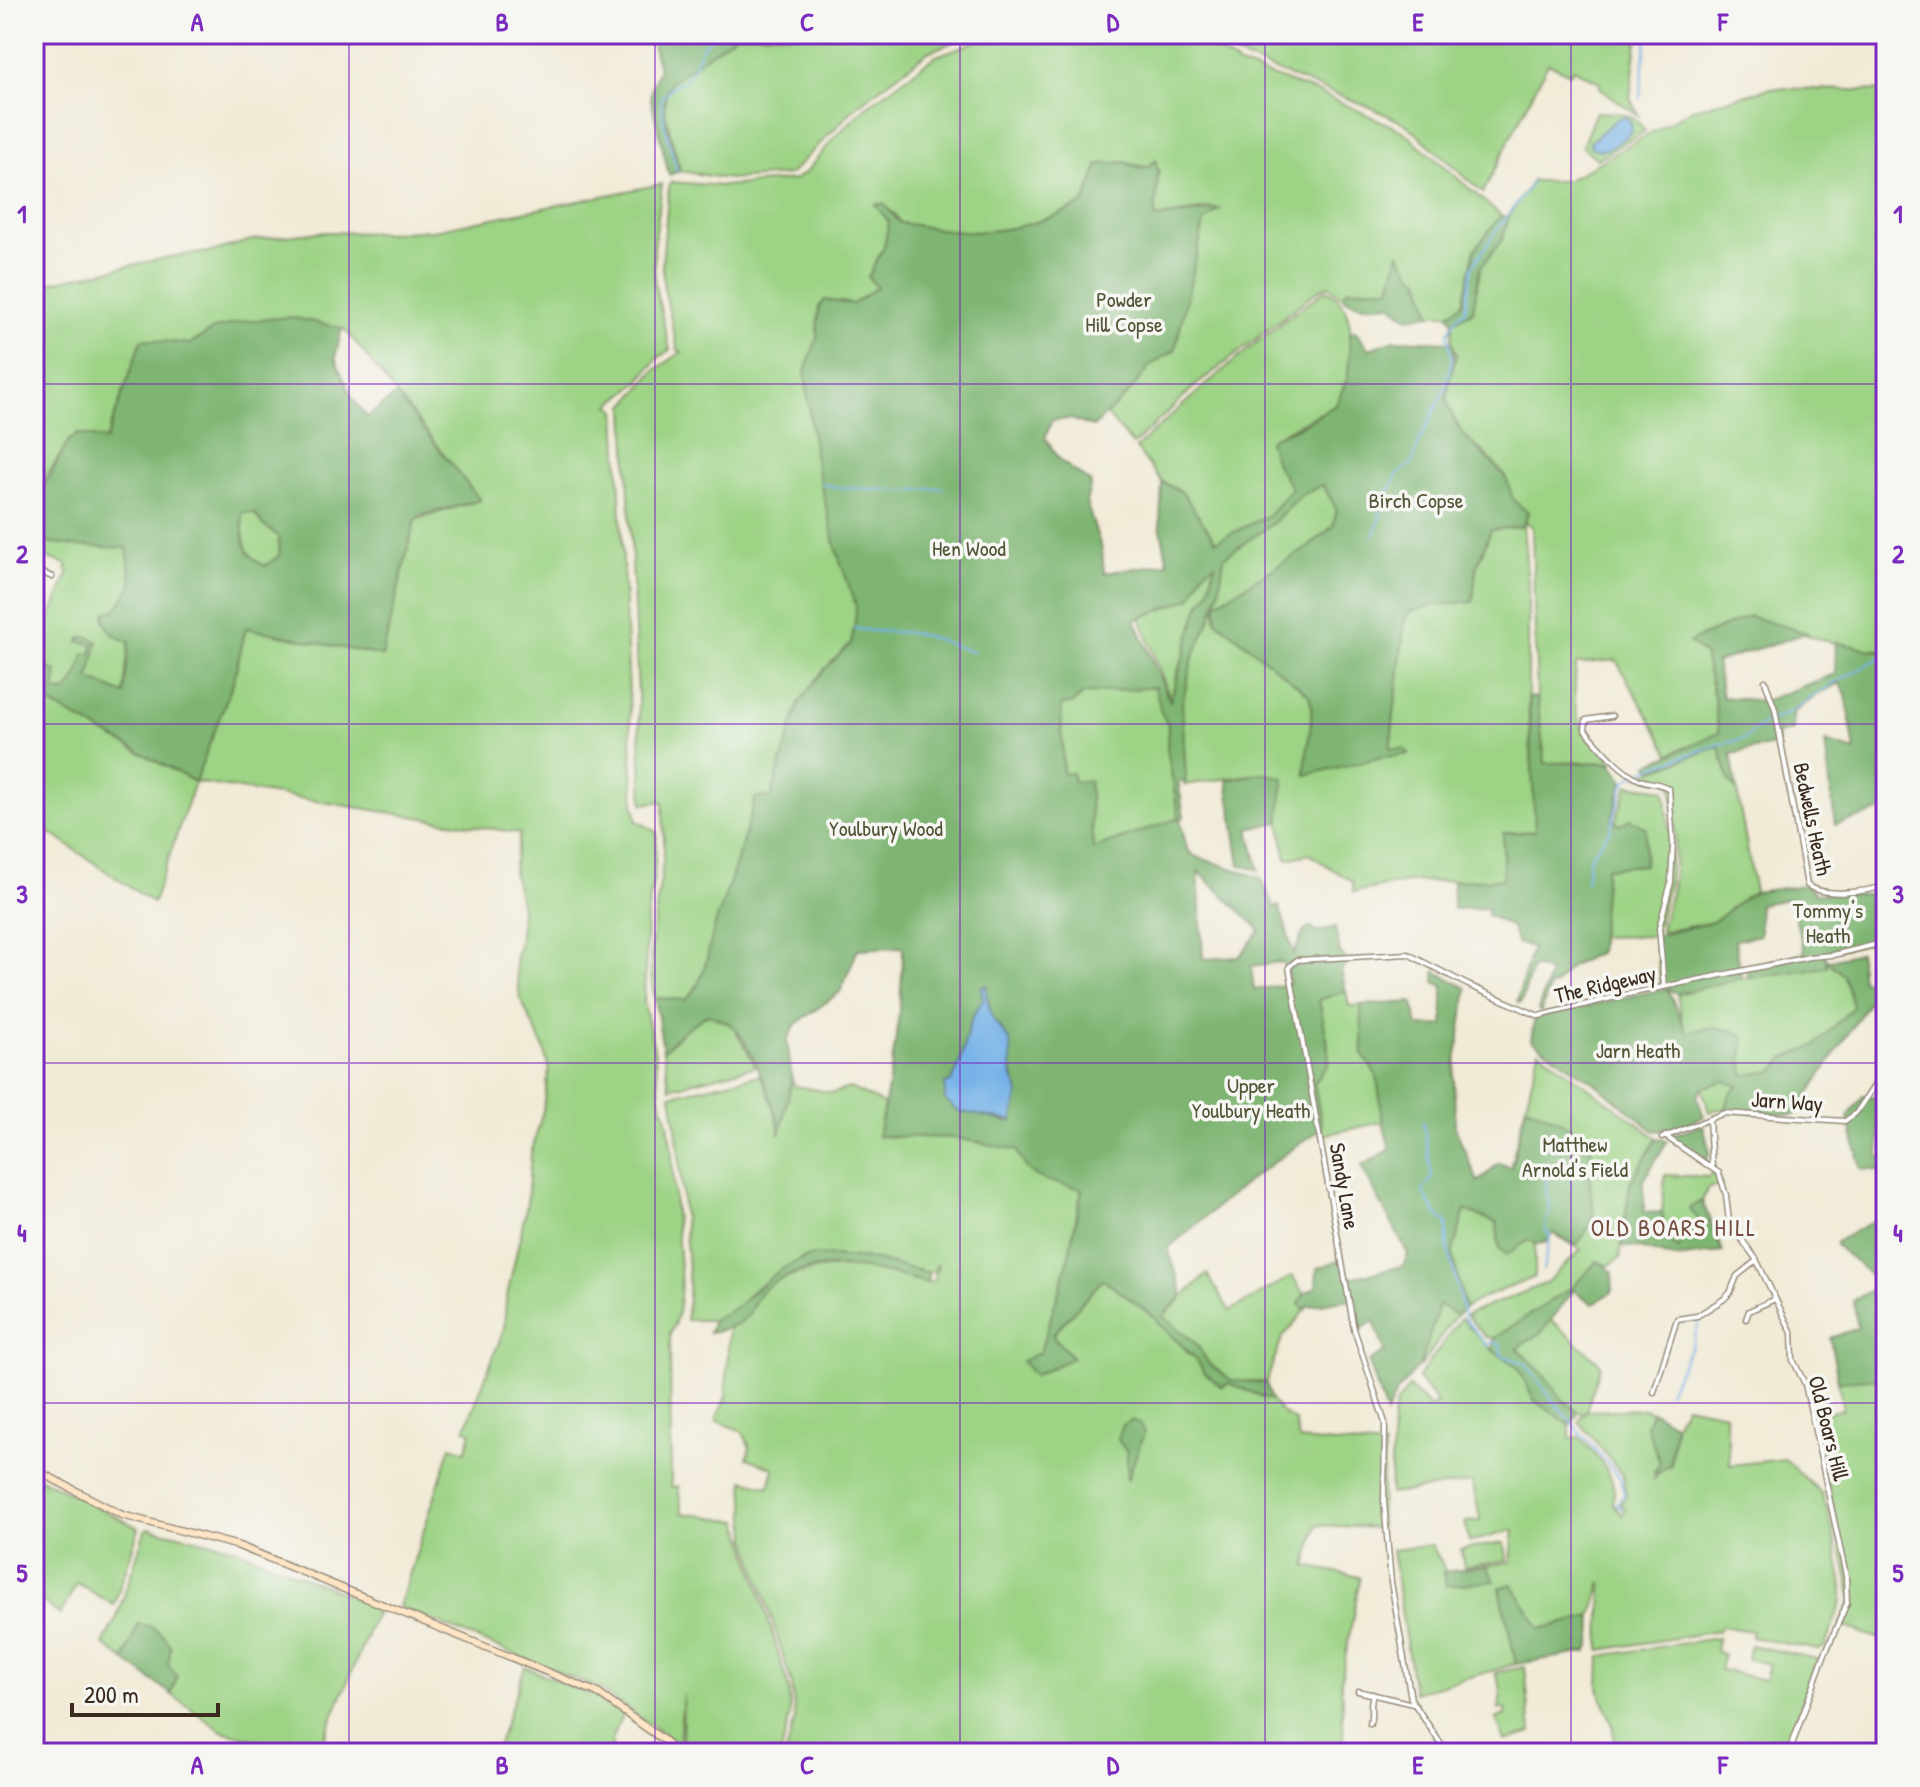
<svg xmlns="http://www.w3.org/2000/svg" width="1920" height="1787" font-family="'Patrick Hand',sans-serif">
  <rect width="100%" height="100%" fill="#f6f6f2"/>
  <filter id="ink" filterUnits="userSpaceOnUse"><feTurbulence type="fractalNoise" baseFrequency=".0125" numOctaves="2"/><feDisplacementMap in="SourceGraphic" scale="16" xChannelSelector="R" yChannelSelector="G"/><feConvolveMatrix kernelMatrix="1 2 1 2 8 2 1 2 1" color-interpolation-filters="sRGB"/></filter>
  <filter id="wash" filterUnits="userSpaceOnUse"><feTurbulence type="fractalNoise" baseFrequency=".006" numOctaves="4" result="noise"/><feDisplacementMap in="SourceGraphic" scale="32" xChannelSelector="R" yChannelSelector="G"/><feGaussianBlur stdDeviation="1.8" result="paint"/><feColorMatrix in="noise" values="0 0 0 0 0 0 0 0 0 0 0 0 0 0 0 0 0 1.4 0 .05"/><feComposite in="paint" operator="in"/></filter>
  <g filter="url(#wash)">
    <rect width="100%" height="100%" fill="#f1ead6"/>
    <g fill="#9dd385" stroke="#6c7e52" stroke-width="2">
      <path d="M665,34H973L928,52L858,105L789,175L729,179L680,171L663,104L667,88Z"/>
      <path d="M996,34H1203L1221,53L1239,65L1320,93L1403,131L1501,216L1475,249L1463,304L1449,314H1431L1420,279L1412,273L1399,254L1390,288L1348,289L1343,297L1328,285L1317,291L1194,387L1133,445L1106,414L1126,396L1149,366L1175,350L1204,222L1218,210L1210,208L1155,218V191L1159,170C1148,165 1139,168 1125,162L1088,193L1084,203C1049,221 1008,232 969,232C946,231 922,226 900,223L894,213L876,205L889,222L884,247L868,277L878,287L853,304L825,300L819,307L817,338L1047,505L1163,699L1184,817L1093,849L851,643L823,671L799,703L771,797L755,799L729,891L714,928L707,965L696,990L686,1000L655,998C643,949 661,899 664,850C664,834 663,817 663,801L643,804L625,406L654,371L682,352L678,350L664,288L662,264L669,186L671,182L723,186L794,180L806,172L835,137L865,108L934,57Z"/>
      <path d="M1213,34H1638L1630,98L1638,115L1600,88V82L1573,69L1570,74L1548,63L1483,193L1406,124L1372,108L1230,53Z"/>
      <path d="M1770,88L1886,91V431L1879,460L1886,456V649C1855,655 1782,626 1749,616L1690,642L1704,654L1714,697L1719,733L1670,754L1616,660L1576,664C1572,718 1575,725 1613,762L1545,763L1537,698L1532,527L1525,522L1528,512L1511,499L1505,476L1483,451L1466,438L1454,419L1447,402L1450,375L1457,355L1452,342L1453,322L1473,311L1480,268L1502,240L1509,216L1532,181H1566L1693,109Z"/>
      <path d="M1596,112C1619,114 1630,109 1645,131L1597,159L1582,146Z"/>
      <path d="M662,184L654,249L655,286L670,350L659,357L638,382L610,405L616,409L634,804L637,821L657,832L654,877L647,914L644,1003L654,1049L662,1110H665C673,1144 673,1176 675,1210C677,1249 689,1299 670,1334L671,1487L678,1486L682,1513L739,1521L789,1689L790,1715L781,1753H682L683,1694L679,1745L599,1689L399,1607L451,1446L466,1451L471,1432L465,1430L504,1329L506,1301L527,1204L531,1154L543,1110L549,1070L544,1048L520,998L515,962L520,938L521,906L513,871L520,833L195,782L153,903L34,822V695L195,782L233,682L246,627L382,656L415,520L480,500L349,334L342,328L214,329L190,344L143,339L106,440L78,434C63,444 47,480 34,496V286L175,256L211,252L252,240L319,232L386,233L434,230Z"/>
      <path d="M1325,290C1355,299 1354,350 1348,375C1346,385 1340,395 1336,405L1282,433L1277,466L1292,487L1269,515L1216,542L1182,492L1162,482L1136,448C1195,392 1258,339 1325,290Z"/>
      <path d="M1323,485L1337,510L1333,526L1309,547L1217,603L1224,557L1272,524L1301,495Z"/>
      <path d="M242,513H254L263,525L278,536L280,555L265,566C241,554 243,537 242,513Z"/>
      <path d="M1523,526L1528,585V707L1536,831L1503,879L1407,882L1353,892V882L1309,854L1287,859L1279,822L1280,816L1262,773L1184,785L1182,703L1193,657L1216,602V620L1309,694C1316,719 1305,749 1305,775L1383,757L1409,754L1390,750L1405,618L1410,612L1434,605L1472,601L1476,568L1491,530Z"/>
      <path d="M34,540L48,543L127,547L132,585L116,610L105,613V622L129,642L124,695L89,679L67,693L34,688V657L69,571L66,570L68,565L34,553Z"/>
      <path d="M1215,563L1209,592L1198,609L1191,639L1177,673L1171,701L1140,617L1191,598L1203,572Z"/>
      <path d="M1719,746L1729,780L1737,791L1755,892L1745,897L1713,922L1661,932C1663,915 1671,899 1673,882C1677,850 1675,817 1672,785L1664,780L1639,776Z"/>
      <path d="M1628,785L1665,790L1671,847L1669,881L1655,936L1598,937L1606,868L1644,865L1620,825L1615,822Z"/>
      <path d="M1859,953L1862,981L1883,980L1795,1115L1718,1109L1709,1112L1682,1020L1677,994L1742,978L1826,967L1827,961Z"/>
      <path d="M1346,991L1349,1006L1361,1005L1363,1055L1377,1076L1383,1122L1323,1135L1314,1083L1329,1064L1327,1039L1319,1000Z"/>
      <path d="M708,1014L733,1026L756,1066L670,1088L663,1051L683,1031Z"/>
      <path d="M1539,1051L1657,1138L1630,1183L1620,1258L1608,1266L1597,1261L1574,1286L1494,1338L1486,1337L1466,1315L1545,1284L1581,1250L1553,1233L1546,1242L1535,1244V1277L1482,1298L1465,1308L1452,1254L1465,1210L1497,1222Z"/>
      <path d="M760,1075L772,1097L780,1130L792,1080L795,1086L833,1093L850,1088L884,1104L878,1136L956,1138L1017,1150L1065,1185L1082,1188L1067,1265L1046,1335L1072,1358L1052,1335L1103,1279L1158,1320L1188,1348L1186,1351L1195,1358L1205,1373L1222,1387L1228,1383L1271,1400L1282,1413L1295,1421L1299,1440L1384,1447L1380,1528L1317,1525L1306,1566L1360,1577L1341,1681L1344,1744L1370,1745V1753H786L795,1719L792,1684L747,1539L744,1480L769,1487L774,1468L747,1458L750,1448L743,1432L716,1420L726,1397L729,1328C754,1313 745,1309 760,1292C769,1282 782,1279 793,1275C840,1260 881,1270 927,1283L934,1281L938,1263L934,1271L929,1273L872,1259L815,1255L802,1258L754,1289L734,1311L713,1320H686C691,1287 687,1253 684,1220C681,1178 679,1137 671,1095Z"/>
      <path d="M1713,1172L1722,1186L1708,1188L1702,1201L1690,1208L1702,1222L1679,1248L1667,1241L1662,1213L1665,1175L1708,1177Z"/>
      <path d="M1207,1274L1230,1311L1292,1276L1304,1294L1299,1304L1305,1310L1282,1338L1266,1383L1231,1380L1209,1364L1197,1345L1163,1316Z"/>
      <path d="M1439,1304L1456,1315L1421,1366V1363Z"/>
      <path d="M1461,1318L1492,1350L1518,1367L1534,1400L1570,1425V1438L1580,1437C1596,1457 1619,1475 1613,1503L1622,1515L1625,1509L1620,1504L1626,1496L1623,1476L1579,1421L1585,1412L1578,1413L1562,1399L1544,1375L1516,1347L1541,1333L1550,1319L1601,1364L1586,1411L1647,1409L1651,1413L1646,1425L1660,1463L1652,1481L1664,1467L1671,1466L1675,1425L1685,1405L1725,1413L1730,1465L1785,1459L1822,1494L1833,1530L1842,1582V1601L1825,1646L1819,1650L1751,1637L1752,1631L1720,1626L1718,1631L1600,1650L1602,1582L1592,1616L1540,1629L1512,1584L1500,1588L1516,1664L1414,1693L1392,1550L1432,1545C1434,1555 1442,1557 1445,1572L1511,1562L1514,1530L1469,1542L1465,1522L1481,1521L1472,1482L1390,1494L1393,1418L1396,1404L1409,1387L1430,1407L1437,1403L1418,1378Z"/>
      <path d="M1871,1377L1886,1378V1641L1840,1625L1852,1600L1814,1415L1843,1410L1838,1381Z"/>
      <path d="M34,1475L139,1528L114,1605L77,1583L60,1615L34,1594Z"/>
      <path d="M149,1528L234,1548L378,1608L318,1753H306L222,1731L171,1694L177,1677L138,1624L124,1660L103,1644L117,1617L145,1531Z"/>
      <path d="M1505,1543L1507,1560L1464,1567L1461,1549Z"/>
      <path d="M1718,1638L1716,1651L1724,1655L1720,1670L1765,1680L1769,1664L1747,1659L1750,1645L1817,1659L1784,1753H1617L1612,1724L1599,1689L1600,1656Z"/>
      <path d="M525,1667L594,1696L622,1714L612,1741V1753H495Z"/>
      <path d="M1525,1667L1531,1733L1505,1741L1496,1719L1505,1715V1709H1499L1501,1689L1495,1673Z"/>
    </g>
    <g fill="#7eb572" stroke="#5c7048" stroke-width="2" fill-rule="evenodd">
      <path d="M649,34H737L671,82C655,107 673,145 680,171L669,175L651,99V91L659,68Z"/>
      <path d="M1155,159C1161,175 1155,199 1155,218L1220,209L1204,222L1175,350L1149,366L1146,372L1126,396L1093,427L1071,419L1052,420L1045,438L1061,461L1091,483L1086,502L1102,550L1104,573L1168,563L1160,525L1162,482L1182,492L1216,541L1269,515L1292,488L1277,466L1269,442L1273,437L1300,426L1336,405L1348,377L1350,333L1355,331L1369,349L1395,340L1452,342C1460,365 1444,381 1448,403C1453,430 1479,449 1497,468C1499,471 1503,473 1505,477C1517,497 1503,494 1528,512L1523,526L1491,530L1476,568L1473,602L1434,605L1410,612L1405,618L1390,749H1404L1410,754L1383,757L1305,775C1305,749 1316,719 1309,695L1216,620L1217,603L1309,547L1333,526L1337,510L1323,485L1301,495L1272,524L1224,557L1219,592L1211,618L1193,657L1182,703L1186,781L1178,782L1184,817L1180,819L1187,849L1194,856L1261,878L1274,907L1279,906L1294,954L1303,933L1309,927L1317,932L1335,927L1340,953L1349,961L1341,970L1346,991L1319,1000L1327,1039L1329,1064L1314,1083L1322,1128L1253,1177L1168,1248L1183,1295L1163,1316L1197,1345L1209,1364L1231,1380L1266,1383L1271,1400L1228,1383L1222,1387L1205,1373L1195,1358L1157,1322L1158,1320L1103,1279L1052,1335L1073,1358L1034,1376L1022,1361L1040,1352L1067,1265L1082,1189C1053,1182 1027,1182 1017,1150L956,1138L878,1136C892,1073 902,1012 903,947L858,949L840,992L796,1024L787,1040L792,1080L780,1135C779,1113 748,1037 731,1025C725,1020 715,1018 708,1014L683,1031L663,1051L655,998L686,1000C708,978 706,952 715,925C730,883 744,841 755,798L771,797L799,703L823,671L851,643L855,623L856,606L837,552L815,460L805,371L817,338L819,307L825,300L853,304L877,287L868,277L884,247L889,222L875,204H884L900,223C923,226 946,231 969,232C1008,232 1049,221 1084,203L1099,164L1125,162L1141,169L1150,166ZM1215,564L1209,592L1198,609L1170,701L1135,620L1191,598L1203,572ZM1155,687L1161,712L1168,725L1167,749L1179,818L1093,849L1089,780L1074,782L1072,773L1063,774L1061,705L1072,704L1083,694ZM1198,871L1260,930L1239,957L1203,959ZM1280,962L1287,966L1289,984L1254,990L1251,966ZM987,999L994,1021L1002,1029L1000,1041L993,1042L989,1050V1064L995,1067L1002,1062L1005,1051H1011C1008,1079 1028,1097 1007,1122L962,1111L945,1084L951,1082C956,1073 963,1062 965,1052C968,1031 968,1012 987,999Z"/>
      <path d="M1501,216H1509L1502,240L1480,268L1473,311L1453,322L1449,314L1463,303L1475,249Z"/>
      <path d="M1399,253L1412,273L1420,279L1431,314L1408,318L1390,304C1374,306 1357,307 1343,297L1348,289L1390,288Z"/>
      <path d="M290,317L342,328L335,358L352,398L367,417L396,395L480,500L420,516L415,520L382,656L246,628L233,682L195,782L34,695V688L47,668L57,672L54,691L67,692L79,672L84,654H91L93,644L79,641L82,637H90L98,642L89,679L124,694L129,642C114,636 105,631 105,613L116,610L132,585L127,548L74,546L34,540V496L49,478L69,440L78,434L106,440L142,339L190,344L214,329L244,321ZM242,513H255L263,525L278,536L280,555L265,566C241,554 243,537 242,513Z"/>
      <path d="M1749,616L1807,633L1716,662L1722,697L1764,701L1835,674L1836,642L1877,651L1886,649V809L1835,825L1825,742L1855,751L1846,694L1840,683L1821,692L1793,713V730L1777,734L1778,744L1731,754L1737,791L1729,780L1719,746L1653,770L1649,764L1719,733L1714,697L1704,654L1689,642Z"/>
      <path d="M1529,697L1537,698L1545,763H1611L1623,780L1612,820L1620,825L1630,819L1646,828L1644,865L1606,868L1599,952L1570,967L1554,986H1550L1541,1012L1538,1010L1550,973L1533,966L1521,1003L1517,1002L1532,947L1516,943L1512,927L1487,915L1488,908L1453,909V881L1503,879V833L1535,831Z"/>
      <path d="M1262,773L1284,778L1279,822L1249,829L1259,870L1240,865L1227,780Z"/>
      <path d="M1805,885L1816,893L1868,894L1872,923H1886V939L1825,953L1827,961L1859,953L1862,981L1883,980L1795,1115L1725,1111L1730,1094L1738,1086L1724,1081L1702,1088L1697,1097L1704,1117L1671,1129L1654,1131L1596,1084L1531,1040L1535,1018L1667,988L1687,1032C1709,1027 1724,1025 1744,1036L1742,1059L1744,1075L1774,1071L1785,1058L1816,1045L1853,1007L1844,975L1827,961V967L1749,978L1746,967L1805,953L1790,899L1759,904L1760,935L1735,940L1742,978L1677,994L1661,984L1655,936L1713,922L1745,897L1755,892Z"/>
      <path d="M1435,971L1467,988L1454,1075L1455,1128L1478,1182L1499,1163L1511,1168L1526,1106C1548,1115 1577,1127 1592,1145C1591,1156 1589,1168 1590,1178C1592,1213 1602,1215 1576,1245L1553,1233L1546,1242L1537,1244L1528,1240L1507,1255L1499,1248L1497,1223L1465,1210L1452,1254L1465,1308L1456,1315L1439,1305L1421,1363L1396,1393L1386,1414L1369,1362L1385,1352L1374,1321L1358,1331L1352,1299L1307,1306L1305,1310L1299,1304L1304,1294L1316,1287L1317,1268L1338,1261L1349,1278L1403,1266L1408,1254L1361,1166L1390,1150L1383,1122L1377,1076L1363,1055L1361,1005L1413,1002L1418,1027L1443,1025V985L1435,983Z"/>
      <path d="M1863,1096L1886,1099V1115H1879V1157L1886,1158V1171L1861,1169L1848,1117Z"/>
      <path d="M1703,1125L1710,1152L1706,1161L1672,1138L1671,1135Z"/>
      <path d="M1657,1138L1667,1141L1644,1180V1212L1662,1213L1667,1241L1679,1248L1685,1232L1701,1222L1689,1208L1702,1201L1723,1252L1676,1258L1636,1247L1622,1246L1630,1183Z"/>
      <path d="M1886,1214V1378L1838,1381L1830,1338L1858,1328L1853,1301L1880,1284L1836,1245V1242Z"/>
      <path d="M815,1255L872,1259L929,1273L927,1283C876,1269 810,1252 764,1289C756,1295 754,1306 748,1315C739,1326 722,1330 709,1333L713,1320C754,1302 766,1267 815,1255Z"/>
      <path d="M1597,1261L1613,1272L1612,1292L1593,1304L1574,1290L1541,1333L1517,1348L1544,1375L1562,1399L1578,1413L1570,1425L1534,1400L1518,1367L1492,1350L1494,1338L1574,1286Z"/>
      <path d="M1652,1411L1675,1425L1670,1464L1660,1472H1654L1660,1463L1646,1425Z"/>
      <path d="M1132,1420L1140,1423L1144,1433L1127,1481V1452L1118,1440L1123,1425Z"/>
      <path d="M1487,1566L1495,1581L1446,1586L1444,1572Z"/>
      <path d="M1512,1584L1540,1629L1592,1616L1591,1645L1587,1652L1516,1664L1500,1588Z"/>
      <path d="M138,1624C155,1625 162,1633 171,1647L168,1664L177,1676L171,1694L124,1660Z"/>
    </g>
    <g fill="#77b3e8" stroke="#596e83" stroke-width="2">
      <path d="M1625,117L1631,122V132C1620,142 1605,156 1591,147L1590,142L1617,119Z"/>
      <path d="M986,985L987,999L994,1021L1010,1041L1012,1075L1019,1092L1012,1121L957,1111L945,1100V1084L951,1082C969,1051 960,1031 983,1000L981,988Z"/>
    </g>
    <g fill="none" stroke-linecap="round" stroke-linejoin="round">
      <g stroke="#77b3e8" stroke-width="2">
        <path d="M1640,98L1647,34"/>
        <path d="M677,171L664,124L661,98L674,85L684,81L692,71L700,50L713,34"/>
        <path d="M821,483L834,487L903,491L943,488"/>
        <path d="M1374,536L1385,498L1397,475L1412,463L1420,440L1445,389L1452,359L1448,333L1458,316L1465,311L1472,267L1496,231L1532,183"/>
        <path d="M854,628C874,633 893,631 912,633C934,636 954,646 974,653"/>
        <path d="M1586,883L1589,859L1610,830L1625,782L1638,772L1717,745L1744,739L1764,723L1786,714L1828,687L1881,657H1886"/>
        <path d="M1423,1121L1432,1177L1423,1192L1437,1215L1447,1222V1244L1465,1319L1487,1346L1491,1342L1500,1344L1501,1355L1525,1363L1553,1401L1620,1478L1624,1494L1617,1504L1622,1509"/>
        <path d="M1543,1270L1550,1236C1538,1224 1551,1219 1549,1206C1547,1189 1544,1186 1547,1167"/>
        <path d="M1668,1392L1692,1345L1700,1320"/>
      </g>
    </g>
  </g>
  <g filter="url(#ink)">
    <g fill="none" stroke-linecap="round" stroke-linejoin="round">
      <g stroke="#968a7a" stroke-width="7">
        <g id="street">
          <path d="M34,569L52,577"/>
          <path d="M34,595L41,606L34,622"/>
          <path d="M1765,681L1775,709L1807,885C1823,898 1867,892 1886,885"/>
          <path d="M1612,716L1586,720L1585,730C1601,747 1617,768 1638,779C1649,784 1660,782 1669,789L1673,843L1671,882L1659,928L1664,987"/>
          <path d="M1709,1120L1712,1168"/>
          <path d="M1665,1136L1719,1173L1726,1195L1729,1222L1756,1259L1792,1333L1793,1360L1805,1384L1846,1576L1847,1603L1824,1656L1789,1753"/>
          <path d="M1662,1138L1724,1113L1845,1121L1856,1113L1886,1068"/>
          <path d="M1746,1319L1749,1311L1775,1299"/>
          <path d="M1654,1392L1677,1319L1697,1316L1724,1299L1730,1293L1737,1276L1756,1261"/>
          <path d="M1358,1691L1413,1704"/>
          <path d="M1370,1724C1373,1713 1369,1704 1373,1694"/>
          <path d="M1447,1753L1411,1699L1391,1582L1384,1502L1385,1423L1354,1329L1289,967L1297,960L1408,954L1468,985L1539,1016L1624,995L1809,957L1833,955L1886,942"/>
        </g>
      </g>
      <g stroke="#968a7a" stroke-width="9">
        <path id="secondary" d="M34,1469L122,1515L239,1546L596,1692L665,1741L674,1753"/>
      </g>
      <use href="#street" stroke="#fff" stroke-width="4"/>
      <use href="#secondary" stroke="#fde5c5" stroke-width="6"/>
    </g>
  </g>
  <path fill="none" stroke="#7b2cbf" stroke-width="2" stroke-opacity="0.55" d="M349,34V1753M655,34V1753M960,34V1753M1265,34V1753M1571,34V1753M34,384H1886M34,724H1886M34,1063H1886M34,1403H1886"/>
  <g text-anchor="middle" dominant-baseline="central" stroke-width="7" stroke-linejoin="round" paint-order="stroke">
    <g font-size="22" fill="#545438" stroke="#f6f6f2">
      <text x="1124" y="299">Powder<tspan x="1124" dy="25">Hill Copse</tspan></text>
      <text x="1416" y="500">Birch Copse</text>
      <text x="969" y="548">Hen Wood</text>
      <text x="886" y="828">Youlbury Wood</text>
      <text x="1828" y="910">Tommy's<tspan x="1828" dy="25">Heath</tspan></text>
      <text x="1638" y="1050">Jarn Heath</text>
      <text x="1251" y="1085">Upper<tspan x="1251" dy="25">Youlbury Heath</tspan></text>
      <text x="1575" y="1144">Matthew<tspan x="1575" dy="25">Arnold's Field</tspan></text>
    </g>
    <g font-size="22" fill="#3b2a1e" stroke="#f6f6f2">
      <text transform="translate(1813 819) rotate(78)">Bedwells Heath</text>
      <text transform="translate(1605 984) rotate(-13)">The Ridgeway</text>
      <text transform="translate(1787 1101) rotate(4)">Jarn Way</text>
      <text transform="translate(1345 1186) rotate(80)">Sandy Lane</text>
      <text transform="translate(1829 1428) rotate(76)">Old Boars Hill</text>
    </g>
    <g font-size="24" letter-spacing="2" fill="#754e41" stroke="#f6f6f2">
      <text x="1674" y="1227">OLD BOARS HILL</text>
    </g>
  </g>
  <rect width="1920" height="1787" fill="none" stroke="#f6f6f2" stroke-width="88"/>
  <path d="M72 1703v12h146v-12" fill="none" stroke="#3b2a1e" stroke-width="4"/>
  <text x="84" y="1703" font-size="24" fill="#3b2a1e" stroke="#f6f6f2" stroke-width="6" paint-order="stroke">200 m</text>
  <rect x="44" y="44" width="1832" height="1699" fill="none" stroke="#7b2cbf" stroke-width="3"/>
  <g font-size="26" text-anchor="middle" font-weight="bold" fill="#7b2cbf">
    <text x="197" y="31">A</text>
    <text x="502" y="31">B</text>
    <text x="807" y="31">C</text>
    <text x="1113" y="31">D</text>
    <text x="1418" y="31">E</text>
    <text x="1723" y="31">F</text>
    <text x="22" y="223">1</text>
    <text x="1898" y="223">1</text>
    <text x="22" y="563">2</text>
    <text x="1898" y="563">2</text>
    <text x="22" y="903">3</text>
    <text x="1898" y="903">3</text>
    <text x="22" y="1242">4</text>
    <text x="1898" y="1242">4</text>
    <text x="22" y="1582">5</text>
    <text x="1898" y="1582">5</text>
    <text x="197" y="1774">A</text>
    <text x="502" y="1774">B</text>
    <text x="807" y="1774">C</text>
    <text x="1113" y="1774">D</text>
    <text x="1418" y="1774">E</text>
    <text x="1723" y="1774">F</text>
  </g>
</svg>
